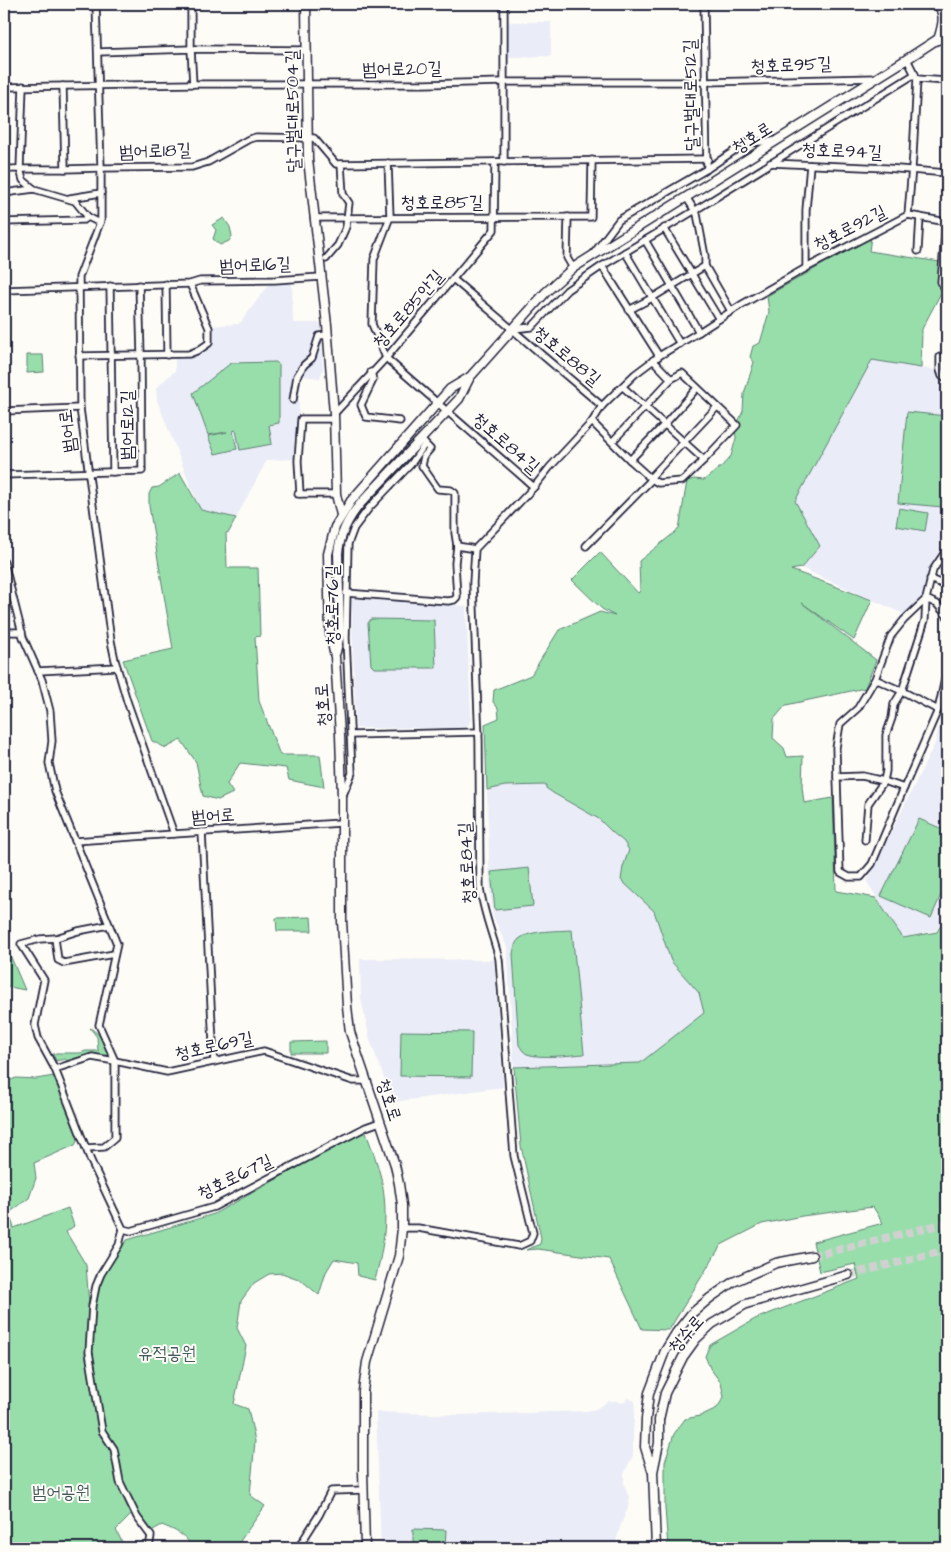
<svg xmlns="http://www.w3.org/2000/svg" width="951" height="1552" font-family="'Architects Daughter','Poor Story',sans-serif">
  <rect width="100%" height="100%" fill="#fdfcf7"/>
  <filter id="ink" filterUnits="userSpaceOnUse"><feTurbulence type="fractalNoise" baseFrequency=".02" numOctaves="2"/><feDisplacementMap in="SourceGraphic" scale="10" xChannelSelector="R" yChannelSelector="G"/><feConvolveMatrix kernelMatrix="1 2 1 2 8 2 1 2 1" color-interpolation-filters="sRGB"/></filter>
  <g filter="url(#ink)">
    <g fill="#eaecf7">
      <path d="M508,22H551V56L508,57Z"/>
      <path d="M270,283H292L293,323H321L323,370L322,371L320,378L302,376L299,396L297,459L267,460L236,518L200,510L157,400L156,388L175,371V358L196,355L210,344V326L238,324L241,322Z"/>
      <path d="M872,359L935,370L940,378L947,381V537L929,569L923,595L904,614L801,568L820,546L795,501Z"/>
      <path d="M351,598L466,606L471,717L470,722L466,728H356Z"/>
      <path d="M947,695V913L937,930L903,938L867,882L935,743Z"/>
      <path d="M546,785L553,793L599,819L612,832L624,842L629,850L623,867L654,911L671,961L699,993L704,1013L641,1063L514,1067L508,957L507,947L493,916L490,893L487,790L505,786Z"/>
      <path d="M360,959L494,960L503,1087L393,1102L370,1040L361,998Z"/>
      <path d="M628,1398L635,1401L633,1434V1455L624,1474V1484L629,1498L628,1508L621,1524L614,1548H381L376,1412L461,1415L587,1411L596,1409L609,1401H616L622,1403Z"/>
    </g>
    <g fill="#98deab" stroke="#5d8073">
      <path d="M224,218L230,227L232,236L229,241L220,245L213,239L216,230L212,225Z"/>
      <path d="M871,237L869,251L940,262L939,281L942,291L922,329L921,368L872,360L795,501L820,546L801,568L791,570L872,600L854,640L802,603L876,660L865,688L786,705L774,719L773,738L784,748L787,757L803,756L802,787L804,803L833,798L836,891L876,898L903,938L937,932L947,915V1548H668L665,1508V1462L674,1434L685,1419L700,1416L717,1408L724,1397L721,1383L710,1368L705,1356L710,1345L755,1319L859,1279L855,1264L820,1272L813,1242L883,1223L873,1207L802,1216L762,1224L721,1245L669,1330L642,1329L609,1259L538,1249L526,1250L540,1244L541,1238L521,1146L514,1067L640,1063L704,1013L699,993L671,961L654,911L621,880L623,867L629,850L624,842L612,832L599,819L553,793L546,788V785L505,786L487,790L485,724L499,718L498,708L493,702L494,690L531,675L559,630L600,612L615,616L602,609L572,580L600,552L638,593L640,591L639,561L679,529L687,481L694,479L704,480L722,466L731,456L736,438L735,429L743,411L744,394L754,362L750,357L753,346L760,343L769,312L767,296Z"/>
      <path d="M27,355H43L44,372L27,373Z"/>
      <path d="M276,362L279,365V423L269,425L272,444L240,450L236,430L233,431L237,449L215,454L208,436L227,432L208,435L193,393L231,363Z"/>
      <path d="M907,412L947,416V466L943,507L898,503Z"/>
      <path d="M180,473L201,510L236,518L229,532L226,533L227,568H258L260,636L255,637L259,701L280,755H320L324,787L289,780L286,768L240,763L227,784L233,793L218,800L203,796L196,762L181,740L166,748L152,741L123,660L173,649L149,506V494L152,488L159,487Z"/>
      <path d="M899,508L928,513L925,531L896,526Z"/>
      <path d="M371,619L434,620L436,668H374L371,665L368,623Z"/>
      <path d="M919,819L947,831V881L931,918L881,896Z"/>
      <path d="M529,868L533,906L495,910L491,872Z"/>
      <path d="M311,917L312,931H277L276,918Z"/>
      <path d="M572,930L584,1054C571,1055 539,1059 527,1054C523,1052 521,1048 519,1045L513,954C514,948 515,943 519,939C529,930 559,931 572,930Z"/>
      <path d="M4,947L10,955L25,990L4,986Z"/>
      <path d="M90,1028C100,1034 109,1045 107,1057L93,1054L68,1061L65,1059L56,1061L53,1054L56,1053H80L86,1051H98L97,1037Z"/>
      <path d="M401,1031L472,1032L471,1077L400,1076Z"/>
      <path d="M326,1041V1053H291V1042Z"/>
      <path d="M54,1076L79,1138L75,1145L34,1163L36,1178L29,1198L9,1213L14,1228L68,1208L74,1226L66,1232L86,1265L89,1305L87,1353L100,1431L112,1447L133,1513L116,1530L125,1548H4V1083L16,1078L36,1079Z"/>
      <path d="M365,1130C371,1146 377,1161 381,1178C389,1213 384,1246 375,1280L358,1276L357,1263L334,1259L326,1272L319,1295L301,1280L282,1273L269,1274L254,1283L241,1301L237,1328L246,1346L234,1404L248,1409L255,1441L250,1495L265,1506L240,1541L247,1548H192C187,1535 174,1530 162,1525L151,1531L139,1515L123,1482L117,1446L105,1430L91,1351L94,1306L103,1274L127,1240L214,1214Z"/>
      <path d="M413,1529L446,1530L445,1548L413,1547Z"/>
    </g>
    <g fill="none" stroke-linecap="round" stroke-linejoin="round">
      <g stroke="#d1d0d1" stroke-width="8" stroke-dasharray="8 4" stroke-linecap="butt">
        <path d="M812,1256L947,1223"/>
        <path d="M848,1275L947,1250"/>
      </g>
      <g stroke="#22223b" stroke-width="9">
        <g id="street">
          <path d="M96,4L101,168V220L79,277L80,408L111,641L115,660L127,701L174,834L341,823"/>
          <path d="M191,4V49L193,84"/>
          <path d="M504,4V162"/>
          <path d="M704,4L707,169"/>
          <path d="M98,52L191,49L307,50"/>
          <path d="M907,59L917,79L913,155L908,215"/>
          <path d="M917,79L947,81"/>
          <path d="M23,86L20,169L23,180L34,189L75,201L88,217L100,223"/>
          <path d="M63,86L65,169"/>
          <path d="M4,87L193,84H424L503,82H706L876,78"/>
          <path d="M388,163L390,217L374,259L372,324L386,358L534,487"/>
          <path d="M770,163L886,168L947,173"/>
          <path d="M4,169H65L101,168L192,167L208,162L249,139L256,137L314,138L336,164L708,159"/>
          <path d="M4,193L34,189"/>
          <path d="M686,197L697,214L705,256V266L731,311"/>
          <path d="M70,198L101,193"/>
          <path d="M568,217L567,258L573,268"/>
          <path d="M314,218L591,217L592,160"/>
          <path d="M946,221L941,282L944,287L947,286"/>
          <path d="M4,222L84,220L88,217"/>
          <path d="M664,228L719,319"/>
          <path d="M645,240L699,332"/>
          <path d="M918,251L920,217"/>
          <path d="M625,252L680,344"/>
          <path d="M594,253L619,220L707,169L746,143L774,141"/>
          <path d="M326,259L338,245L346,227L349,203L343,194L341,164"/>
          <path d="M602,266L659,356"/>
          <path d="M806,268V210L810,165"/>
          <path d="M453,279L602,406"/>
          <path d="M166,284L167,355"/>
          <path d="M110,286L113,472"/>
          <path d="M4,290L190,284L200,281L275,280L321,277"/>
          <path d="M629,310L652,298L705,266"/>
          <path d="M512,329L532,327L567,290L602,266L694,211L915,74"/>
          <path d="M79,356L189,354L199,350L209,343V328L190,284"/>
          <path d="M940,357V370L942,376L947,378"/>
          <path d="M653,360L671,379"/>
          <path d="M371,372L373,380L361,405L366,417L400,421"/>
          <path d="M623,387L704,460"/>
          <path d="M293,400L297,376L304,365L312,358L319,336L327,335"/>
          <path d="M4,411L80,408"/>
          <path d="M334,414L386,358L494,230L495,162"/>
          <path d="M592,422L630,460L650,478L658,483L682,481L704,460L737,425L682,373L671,379L612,442"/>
          <path d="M630,460L665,424L697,388"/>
          <path d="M4,475L142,471L141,355L139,285"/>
          <path d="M650,478L717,407"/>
          <path d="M298,494H336"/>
          <path d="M300,494L298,461L301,419H334"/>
          <path d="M457,546L475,549"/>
          <path d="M586,546L652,479"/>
          <path d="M4,562L23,637L42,680L50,711L52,741L49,763L55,791L117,944L99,1025L115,1061V1138L104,1147L86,1148"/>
          <path d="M930,579L947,586"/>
          <path d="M346,593L448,601L454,600L457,597L455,563L457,546L455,533V493L451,490L438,489L422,466L424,456L430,449L425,444"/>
          <path d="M947,616L937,604L926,599L925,620L902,691L938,710L947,670"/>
          <path d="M4,632H22"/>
          <path d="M38,671L117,667"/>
          <path d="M875,679L902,691L894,704L892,718L886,735V771L884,781L904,788L872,864L861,877H849L840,872L836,748L840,724L858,708L875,679L891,636L904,620L926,599L933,570L947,549"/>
          <path d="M351,735L479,732"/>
          <path d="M837,777L862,776L884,781L868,804L865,840"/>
          <path d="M904,788L938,710"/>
          <path d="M343,795L352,773L346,638L348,544L354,528L369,508L411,464L425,444L421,439"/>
          <path d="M202,832L214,1062"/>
          <path d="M75,841L174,834"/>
          <path d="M109,925L78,931L56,938L40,939L21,944L44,980L35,1025L38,1038L55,1069L91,1161L123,1229L131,1231L214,1207L366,1127L380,1122"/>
          <path d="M55,938L58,960L64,963L114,954"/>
          <path d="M55,1069L92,1057L115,1061L167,1072L264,1051L353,1081H367"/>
          <path d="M402,1228H418L519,1246L530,1241L533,1233L514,1156L499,959C493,935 483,912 480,887L479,741L473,583L475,549L534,487L550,467L592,422L602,406L609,399L635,374L659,356L699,332L741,305L806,268L908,215L947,222"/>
          <path d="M123,1229L119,1245L101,1274L96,1286L92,1306L89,1352L102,1431L114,1449L120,1482L137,1517L151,1536L149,1548"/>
          <path d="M298,1548L319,1515L331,1491L363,1490"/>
        </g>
      </g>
      <g stroke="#22223b" stroke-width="11">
        <g id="secondary">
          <path d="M306,4L308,159L327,325L334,414L336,494L341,515"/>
          <path d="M938,4C946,16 942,27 938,40"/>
          <path d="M336,652L340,634L338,553C340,534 349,517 361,503L459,399L470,377L546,292L573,268L592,256L907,59L947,33"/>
          <path d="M652,1470L645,1447L646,1419L649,1393L665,1351L676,1333L691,1314L710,1298L733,1282L776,1263L812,1256"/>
          <path d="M365,1548L363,1470V1391L367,1362L399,1256L402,1228V1205L399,1184L395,1165L350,1032L347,1006L342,921V797L340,735L335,657L330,634L328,554L335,527L351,501L450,389L470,377"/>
          <path d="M656,1548L653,1472L659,1443V1420L665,1393L683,1357L696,1339L712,1324L746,1304L848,1275"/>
        </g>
      </g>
      <use href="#street" stroke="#fdfcf7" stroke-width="5.5"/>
      <use href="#secondary" stroke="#fdfcf7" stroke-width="8"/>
    </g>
  </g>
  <g text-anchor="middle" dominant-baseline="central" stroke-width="4" stroke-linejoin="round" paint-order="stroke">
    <g font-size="18" fill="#22223b" stroke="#fdfcf7">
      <text transform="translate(791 65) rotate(-2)">청호로95길</text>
      <text transform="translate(402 69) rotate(-1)">범어로20길</text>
      <text transform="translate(691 95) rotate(-91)">달구벌대로512길</text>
      <text transform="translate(293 111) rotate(-91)">달구벌대로504길</text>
      <text transform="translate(752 138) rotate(-32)">청호로</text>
      <text transform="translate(155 151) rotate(-2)">범어로18길</text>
      <text transform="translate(842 151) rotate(2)">청호로94길</text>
      <text x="442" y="202">청호로85길</text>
      <text transform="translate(850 228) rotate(-27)">청호로92길</text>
      <text transform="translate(255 265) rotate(-2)">범어로16길</text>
      <text transform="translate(408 309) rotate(-49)">청호로85안길</text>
      <text transform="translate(567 356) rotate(40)">청호로88길</text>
      <text transform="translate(127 425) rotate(-90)">범어로12길</text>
      <text transform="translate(68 431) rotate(-97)">범어로</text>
      <text transform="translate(506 443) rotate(41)">청호로84길</text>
      <text transform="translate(332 605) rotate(-90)">청호로76길</text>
      <text transform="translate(323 705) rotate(-94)">청호로</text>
      <text transform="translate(213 816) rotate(-4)">범어로</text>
      <text transform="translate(467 863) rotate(-93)">청호로84길</text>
      <text transform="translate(214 1046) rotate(-12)">청호로69길</text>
      <text transform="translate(389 1100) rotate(72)">청호로</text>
      <text transform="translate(235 1177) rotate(-26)">청호로67길</text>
      <text transform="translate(686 1334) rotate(-49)">청수로</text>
    </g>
    <g font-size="18" fill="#455a5d" stroke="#fdfcf7">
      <text x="167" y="1353">유적공원</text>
      <text x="61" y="1492">범어공원</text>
    </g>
  </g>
  <rect width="951" height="1552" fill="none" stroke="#fdfcf7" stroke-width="20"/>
  <rect x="10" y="10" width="931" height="1532" fill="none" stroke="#22223b" stroke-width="2" filter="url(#ink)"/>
</svg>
